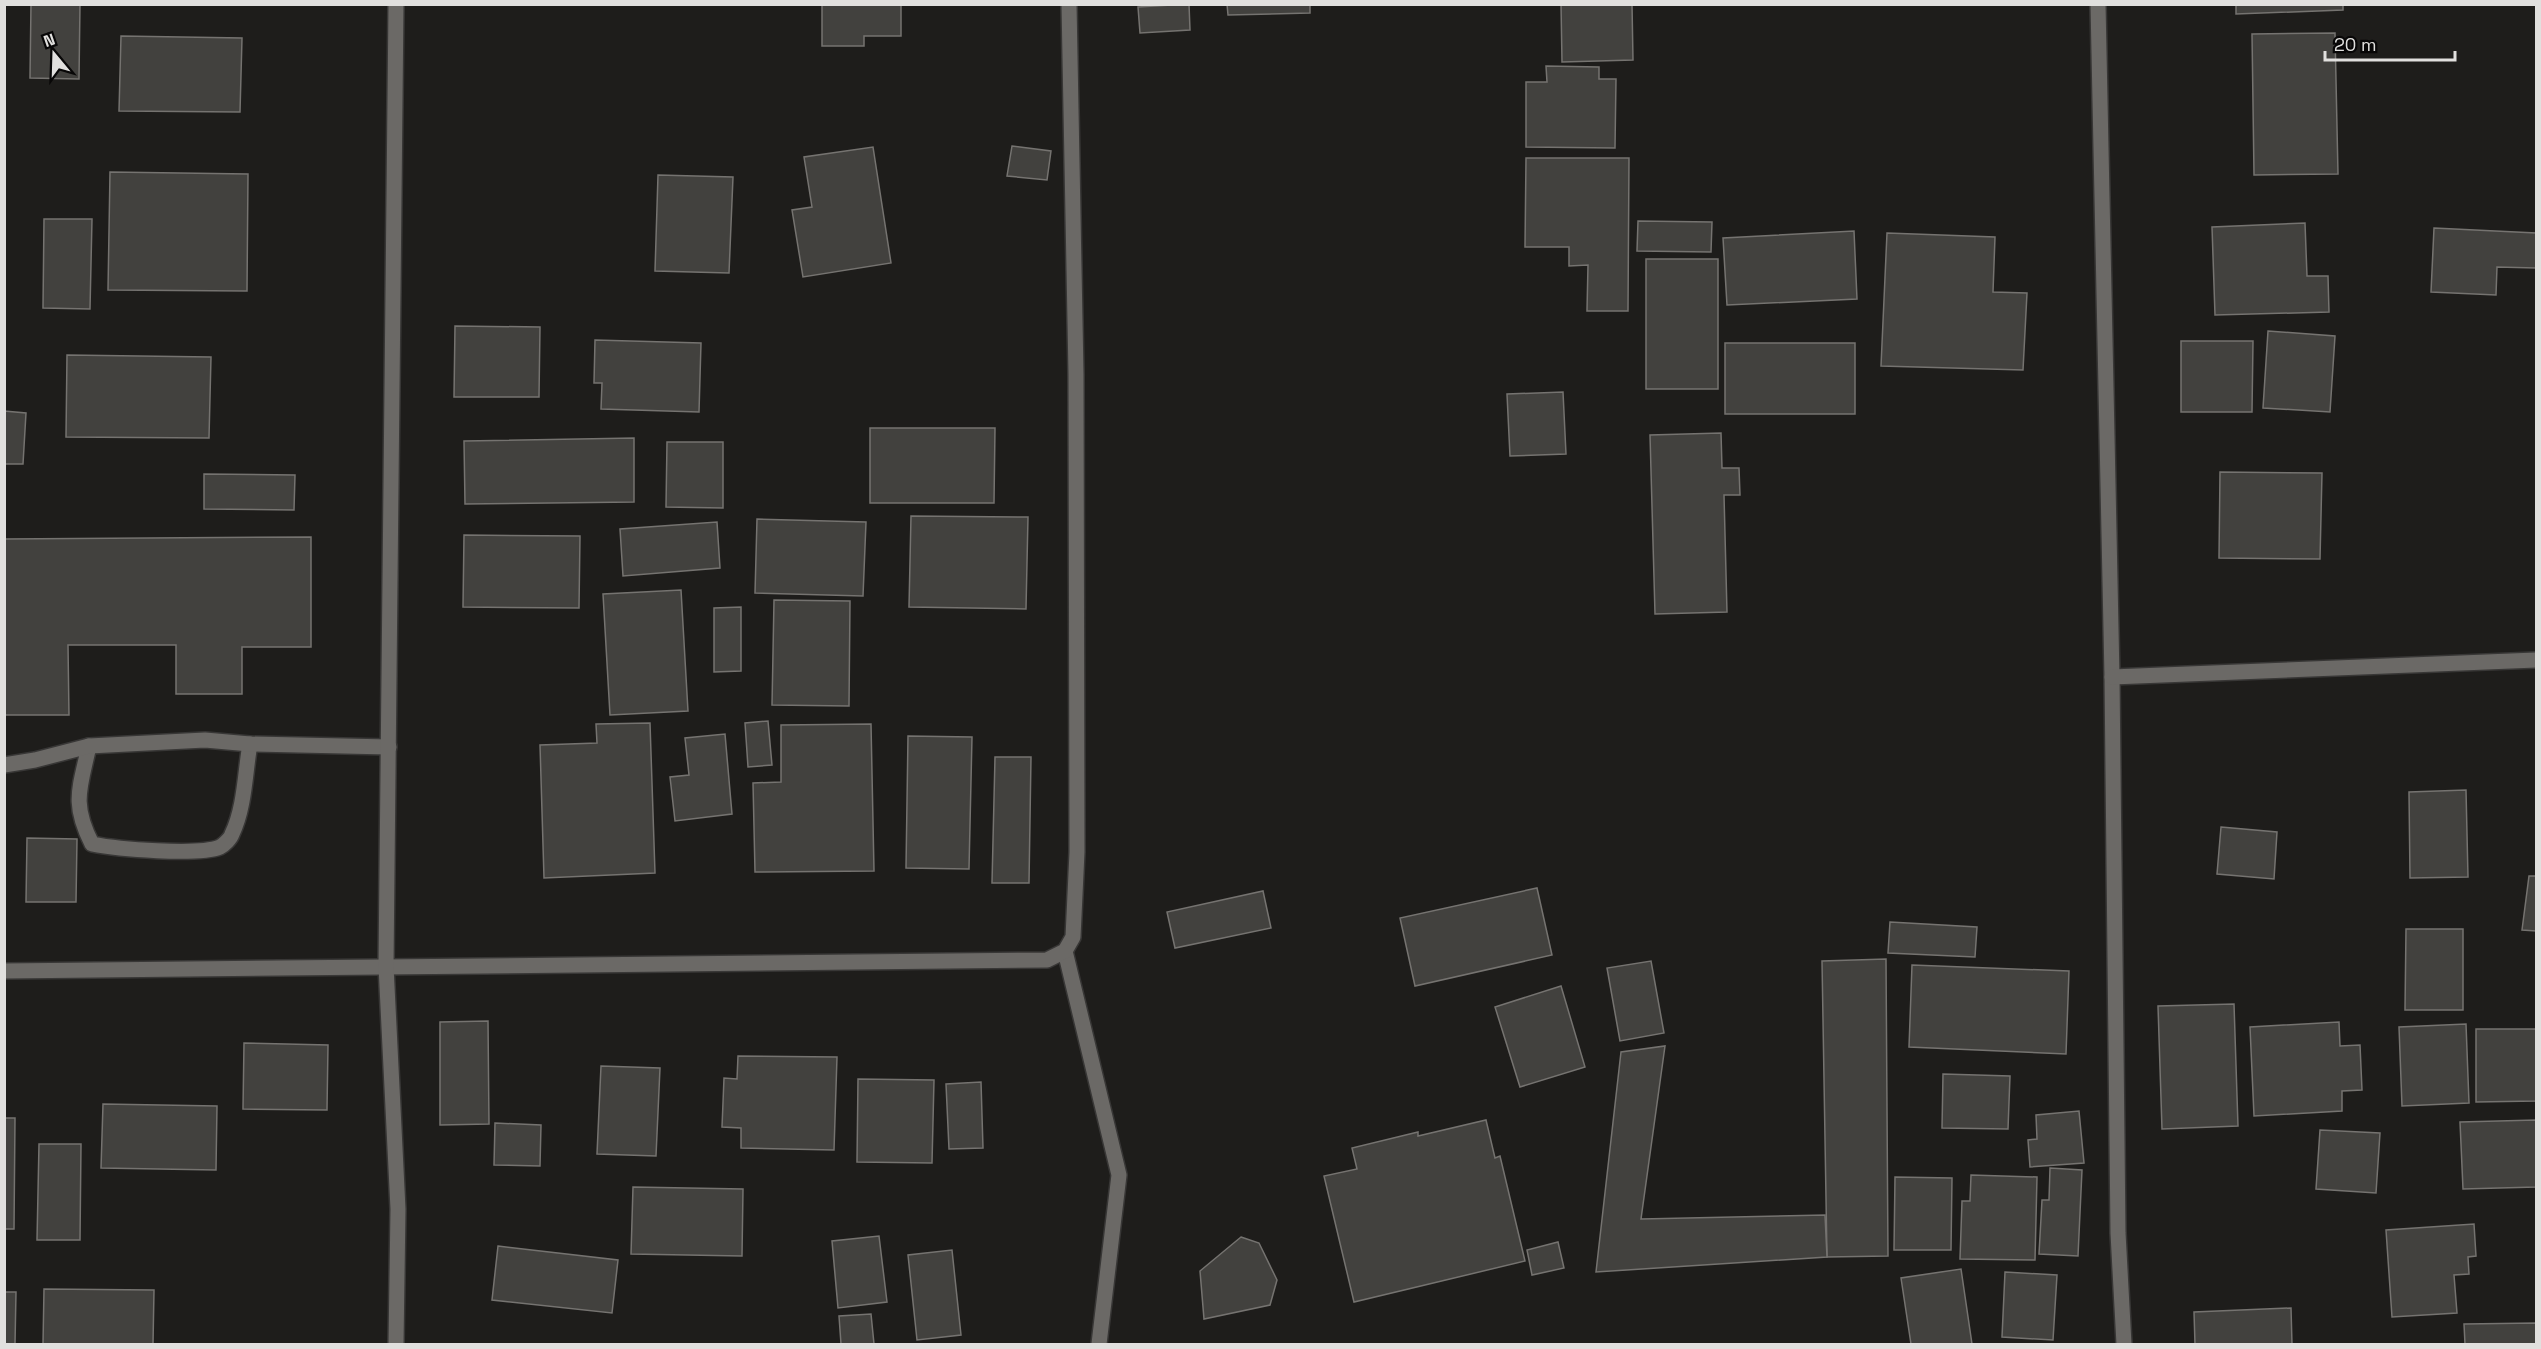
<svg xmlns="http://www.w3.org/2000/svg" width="2541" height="1349" font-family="'Space Grotesk',sans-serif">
  <rect width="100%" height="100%" fill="#1e1d1b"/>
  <g fill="#42413e" stroke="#757370" stroke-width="1.5">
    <path d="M31,4H80L79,79L30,78Z"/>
    <path d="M822,4H901V36H864V46H822Z"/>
    <path d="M1189,4L1190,30L1140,33L1138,7Z"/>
    <path d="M1227,4H1310V13L1228,15Z"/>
    <path d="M1561,4H1632L1633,60L1562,62Z"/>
    <path d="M2236,4H2343V10L2236,14Z"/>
    <path d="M2335,33L2338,174L2254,175L2252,34Z"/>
    <path d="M121,36L242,38L240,112L119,111Z"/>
    <path d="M1546,66L1599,67V79H1616L1615,148L1526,147V82H1547Z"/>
    <path d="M1012,146L1051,151L1047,180L1007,176Z"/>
    <path d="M873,147L891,263L803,277L792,210L812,207L804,157Z"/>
    <path d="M1526,158H1629L1628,311H1587L1588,265L1569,266V247H1525Z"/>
    <path d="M110,172L248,174L247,291L108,290Z"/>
    <path d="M658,175L733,177L729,273L655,271Z"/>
    <path d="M44,219H92L90,309L43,308Z"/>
    <path d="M1638,221L1712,222L1711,252L1637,251Z"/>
    <path d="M2305,223L2307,276H2328L2329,312L2215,315L2212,227Z"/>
    <path d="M2434,228L2536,233V268L2497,267L2496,295L2431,292Z"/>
    <path d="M1854,231L1857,299L1727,305L1723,238Z"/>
    <path d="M1887,233L1995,237L1993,292L2027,293L2023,370L1881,366Z"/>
    <rect x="1646" y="259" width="72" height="130"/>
    <path d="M455,326L540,327L539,397H454Z"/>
    <path d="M2268,331L2335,336L2330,412L2263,408Z"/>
    <path d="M595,340L701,343L699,412L601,409L602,383H594Z"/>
    <path d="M2181,341H2253L2252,412H2181Z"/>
    <rect x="1725" y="343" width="130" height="71"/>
    <path d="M67,355L211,357L209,438L66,437Z"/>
    <path d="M1563,392L1566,454L1510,456L1507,394Z"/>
    <path d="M4,411L26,413L23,464H4Z"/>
    <path d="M870,428H995L994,503H870Z"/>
    <path d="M1721,433L1722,468H1739L1740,495H1724L1727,612L1655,614L1650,435Z"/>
    <path d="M634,438V502L465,504L464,441Z"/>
    <path d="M667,442H723V508L666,507Z"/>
    <path d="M2220,472L2322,473L2320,559L2219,558Z"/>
    <path d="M204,474L295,475L294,510L204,509Z"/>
    <path d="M911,516L1028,517L1026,609L909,607Z"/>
    <path d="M757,519L866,522L863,596L755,593Z"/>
    <path d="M717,522L720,568L623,576L620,529Z"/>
    <path d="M464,535L580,536L579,608L463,607Z"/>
    <path d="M311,537V647H242V694H176V645H68L69,715H4V539Z"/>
    <path d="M681,590L688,711L610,715L603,594Z"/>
    <path d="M774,600L850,601L849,706L772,705Z"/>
    <path d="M741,607V671L714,672V608Z"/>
    <path d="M768,721L772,765L748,767L745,723Z"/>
    <path d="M650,723L655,873L544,878L540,745L597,743L596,724Z"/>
    <path d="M871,724L874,871L755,872L753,783L781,782V725Z"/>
    <path d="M725,734L732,814L675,821L670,777L689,775L685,738Z"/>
    <path d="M908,736L972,737L969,869L906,868Z"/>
    <path d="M995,757H1031L1029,883H992Z"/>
    <path d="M2466,790L2468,877L2410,878L2409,792Z"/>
    <path d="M2221,827L2277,832L2274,879L2217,874Z"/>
    <path d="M27,838L77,839L76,902H26Z"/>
    <path d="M2529,876H2536V931L2522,930Z"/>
    <path d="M1537,888L1552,955L1415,986L1400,918Z"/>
    <path d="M1263,891L1271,928L1175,948L1167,912Z"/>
    <path d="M1890,922L1977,927L1975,957L1888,953Z"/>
    <path d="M2406,929H2463V1010H2405Z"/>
    <path d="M1886,959L1888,1256L1827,1257L1822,961Z"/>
    <path d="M1651,961L1664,1033L1620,1041L1607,968Z"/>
    <path d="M1912,965L2069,971L2066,1054L1909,1047Z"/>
    <path d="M1561,986L1585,1067L1520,1087L1495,1007Z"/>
    <path d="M2234,1004L2238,1126L2162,1129L2158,1006Z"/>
    <path d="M488,1021L489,1124L440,1125V1022Z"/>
    <path d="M2339,1022L2340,1046L2360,1045L2362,1090L2342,1091V1111L2254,1116L2250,1027Z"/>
    <path d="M2466,1024L2469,1103L2402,1106L2399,1027Z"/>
    <path d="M2476,1029H2536V1101L2476,1102Z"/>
    <path d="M244,1043L328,1045L327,1110L243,1109Z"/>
    <path d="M1665,1046L1641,1219L1825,1215L1827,1257L1596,1272L1621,1052Z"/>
    <path d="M738,1056L837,1057L834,1150L741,1148V1128L722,1127L724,1078L737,1079Z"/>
    <path d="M601,1066L660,1068L656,1156L597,1154Z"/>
    <path d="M1943,1074L2010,1076L2008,1129L1942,1128Z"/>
    <path d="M858,1079L934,1080L932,1163L857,1162Z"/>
    <path d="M981,1082L983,1148L949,1149L946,1084Z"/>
    <path d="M103,1104L217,1106L216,1170L101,1168Z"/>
    <path d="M2079,1111L2084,1163L2030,1167L2028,1140L2037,1139L2036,1115Z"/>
    <path d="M4,1118H15L14,1229H4Z"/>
    <path d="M1486,1120L1495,1158L1500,1156L1525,1261L1354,1302L1324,1176L1357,1169L1352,1148L1418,1132V1136Z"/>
    <path d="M2536,1120V1187L2463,1189L2460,1122Z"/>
    <path d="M495,1123L541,1125L540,1166L494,1165Z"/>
    <path d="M2320,1130L2380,1133L2376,1193L2316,1189Z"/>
    <path d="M39,1144H81L80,1240H37Z"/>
    <path d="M2050,1168L2082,1170L2078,1256L2039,1254L2042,1200H2049Z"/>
    <path d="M1971,1175L2037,1177L2035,1260L1960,1259L1962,1201H1970Z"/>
    <path d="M1895,1177L1952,1178L1951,1250H1894Z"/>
    <path d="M633,1187L743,1189L742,1256L631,1254Z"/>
    <path d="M2474,1224L2476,1256L2468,1257L2469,1274L2454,1275L2457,1313L2392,1317L2386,1230Z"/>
    <path d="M879,1236L887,1302L838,1308L832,1241Z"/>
    <path d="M1241,1237L1259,1243L1277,1280L1270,1305L1204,1319L1200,1271Z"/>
    <path d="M1558,1242L1564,1268L1532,1275L1527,1250Z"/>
    <path d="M498,1246L618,1260L612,1313L492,1300Z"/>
    <path d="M952,1250L961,1335L917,1340L908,1255Z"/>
    <path d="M1961,1269L1972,1344H1911L1901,1278Z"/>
    <path d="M2005,1272L2057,1275L2053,1340L2002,1337Z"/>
    <path d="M44,1289L154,1290L153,1344H43Z"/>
    <path d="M4,1292H16L15,1344H4Z"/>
    <path d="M2291,1308L2292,1344H2195L2194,1312Z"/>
    <path d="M871,1314L874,1344H841L839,1316Z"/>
    <path d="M2536,1323V1344H2465L2464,1324Z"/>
  </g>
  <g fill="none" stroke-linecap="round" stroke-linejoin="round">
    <g stroke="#383736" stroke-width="18">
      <g id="street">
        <path d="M2098,4L2112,677L2118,1233L2124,1344"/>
        <path d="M2112,677L2536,660"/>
        <path d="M89,746C80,788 71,803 92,844C117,849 198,856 220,847C224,845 231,838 232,834C245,807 245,772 250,744"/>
        <path d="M4,765L35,760L89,746L205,740L250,744L389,747"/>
        <path d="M1065,951L1119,1175L1099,1344"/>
        <path d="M4,971L1047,960L1065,951L1073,937L1077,852L1076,374L1069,4"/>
        <path d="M396,1344L398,1209L386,966L396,4"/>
      </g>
    </g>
    <use href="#street" stroke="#6b6966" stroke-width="15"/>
  </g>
  <rect width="2541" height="1349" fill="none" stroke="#e1e0de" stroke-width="12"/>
  <g transform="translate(54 54) rotate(341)" stroke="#080707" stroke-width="4.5" paint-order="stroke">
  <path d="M0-4.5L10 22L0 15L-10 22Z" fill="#e1e0de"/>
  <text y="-9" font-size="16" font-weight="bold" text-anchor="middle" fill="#e1e0de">N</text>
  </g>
  <path d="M2325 51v9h130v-9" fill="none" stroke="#e1e0de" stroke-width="3"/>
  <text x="2334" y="51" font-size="18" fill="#e1e0de" stroke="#080707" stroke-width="4.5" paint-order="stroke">20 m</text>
</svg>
